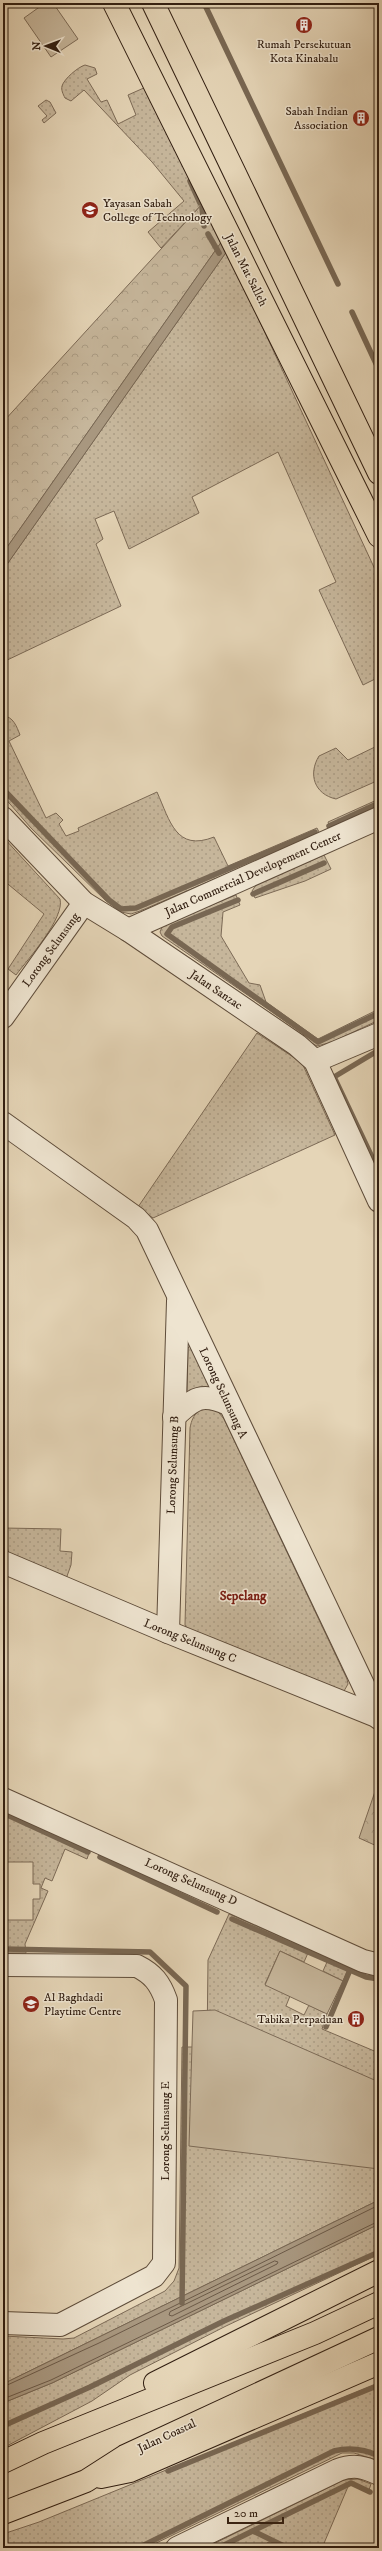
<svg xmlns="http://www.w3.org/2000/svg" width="382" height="2551" font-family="'IM FELL DW Pica',serif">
  <defs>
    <pattern id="grass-dots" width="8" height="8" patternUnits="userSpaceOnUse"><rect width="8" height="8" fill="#c6b69b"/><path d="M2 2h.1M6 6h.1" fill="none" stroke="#ab9c84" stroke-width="1.8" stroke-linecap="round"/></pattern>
    <pattern id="forest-crowns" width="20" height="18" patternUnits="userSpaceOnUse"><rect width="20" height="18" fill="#c6b69b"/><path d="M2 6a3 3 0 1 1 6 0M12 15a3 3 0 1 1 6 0" fill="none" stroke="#ab9c84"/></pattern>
  </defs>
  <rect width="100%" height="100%" fill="#e5d5b7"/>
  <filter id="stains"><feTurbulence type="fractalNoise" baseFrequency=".005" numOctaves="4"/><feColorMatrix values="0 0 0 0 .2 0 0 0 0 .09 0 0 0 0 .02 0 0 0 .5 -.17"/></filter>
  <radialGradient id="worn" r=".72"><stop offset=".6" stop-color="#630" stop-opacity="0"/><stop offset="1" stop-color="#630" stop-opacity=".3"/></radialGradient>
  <g fill="url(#grass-dots)" stroke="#7c6a56">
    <path d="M85,65L95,68L97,74L87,79L101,102L107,100L118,124L136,115L128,95L146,87L204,202L161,248L148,232L184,201L152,162L84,90L71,101L65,98C63,94 61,90 62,86C64,79 78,67 85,65Z"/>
    <path d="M46,100L50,102L56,113L44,123L42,120L47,116L38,106Z"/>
    <path d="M227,251L379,578V677L363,685L319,590L336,582L278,452L192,497L199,513L129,549L114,511L95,519L103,539L96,544L121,606L3,662V570Z"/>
    <path d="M3,716C13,716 17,727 20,735L9,741L46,818L56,813L63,820L59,824L66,836L79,831L78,828L157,792C170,821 176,852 214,837L228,866L317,828L320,834L140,911L131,914L121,912L106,901L31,828L3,796Z"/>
    <path d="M379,729V780L336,799C314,794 308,774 319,756L336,748L348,760L377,746L376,730Z"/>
    <path d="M379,799V808L331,830L328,822Z"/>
    <path d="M3,837L60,899C65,918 28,959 16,975L8,969L44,914L3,880Z"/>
    <path d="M324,855L331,869L305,881L255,898L252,891L256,885Z"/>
    <path d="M236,895L240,905L223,912L221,936L249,983L260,985L266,1002L318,1039L379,1009V1020L332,1042L317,1046L302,1038L304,1034L162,936L160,932L162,927L170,922Z"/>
    <path d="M257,1033L302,1063L335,1135L153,1218L138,1207Z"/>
    <path d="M190,1346L212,1388L187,1394L188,1348Z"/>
    <path d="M215,1408L224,1419L347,1679L348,1684L344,1691L340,1692L187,1629L185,1625L190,1428C193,1412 199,1409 215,1408Z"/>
    <path d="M3,1528L61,1529L60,1551L72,1552L71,1565L66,1579L9,1554L7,1547L3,1543Z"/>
    <path d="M3,1810L90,1850L87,1859L65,1849L52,1881L45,1878L41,1888L48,1891L25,1944L26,1953H3V1920H33V1899H40V1884H33V1862H3Z"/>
    <path d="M229,1914L349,1967L343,1981L323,1971L327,1962L308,1953L304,1962L280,1951L265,1984L290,1996L286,2006L304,2015L309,2005L327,2014L322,2029L379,2053V2200L3,2384V2336L63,2339L74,2338L165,2291L174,2281L179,2268L182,2047H207L208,1960Z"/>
    <path d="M379,2224V2254L226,2326L130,2375L92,2401L3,2448V2403L52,2383Z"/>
    <path d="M379,2383V2461L354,2453H342L146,2548H3V2534L39,2522Z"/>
    <path d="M358,2479L371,2484L369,2490L350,2482L322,2548H279L268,2542L265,2548H205L344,2480Z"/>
  </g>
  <g fill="url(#forest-crowns)" stroke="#7c6a56">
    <path d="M204,202L222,241L3,553V422Z"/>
    <path d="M379,1780V1847L359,1838Z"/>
  </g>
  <g fill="#c6b69b" stroke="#7c6a56">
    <path d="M45,3H53L78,39L51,57L24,18Z"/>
    <path d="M280,1951L343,1981L327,2014L265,1985Z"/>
    <path d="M215,2010L379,2082V2169L189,2146L193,2011Z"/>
  </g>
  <g fill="#a8977f" stroke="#786753">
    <path d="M222,241L227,251L3,570V553Z"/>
    <path d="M379,2200V2224L52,2383L3,2403V2384Z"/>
  </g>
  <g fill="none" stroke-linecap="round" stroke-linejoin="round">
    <g stroke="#6c5a48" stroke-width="1">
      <path d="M275,2261L278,2262L277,2264L172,2316L169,2315L170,2312Z"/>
      <path d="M3,2387L99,2343L379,2205"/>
      <path d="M3,2399L51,2380L379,2221"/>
    </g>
    <g stroke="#786753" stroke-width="5.5">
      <path d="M204,3L338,284"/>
      <path d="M190,181L200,203"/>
      <path d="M202,208L204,226"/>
      <path d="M208,234L219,253"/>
      <path d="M352,312L379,370"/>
      <path d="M3,789L109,900L121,909L136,908L315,832"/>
      <path d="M329,826L379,803"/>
      <path d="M253,894L324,863"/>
      <path d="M238,900L172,927L167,934L318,1042L379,1013"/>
      <path d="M379,1050L334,1077L379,1172"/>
      <path d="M3,1813L88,1852"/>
      <path d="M100,1857L217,1912"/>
      <path d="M232,1919L366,1977L379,1979"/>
      <path d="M3,1949L150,1952L186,1986L182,2303"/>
      <path d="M326,2027L350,1970"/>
      <path d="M3,2426L90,2387L224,2321L379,2252"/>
      <path d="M168,2471L379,2385"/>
      <path d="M253,2531L288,2548"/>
      <path d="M138,2548L334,2451C350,2447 364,2449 379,2456"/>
      <path d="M218,2548L351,2483L370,2492"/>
    </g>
    <g stroke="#5e4c3a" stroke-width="24">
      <g id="minor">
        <path d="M3,818L84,903L128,930L297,1045L315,1061L379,1201"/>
        <path d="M128,930L379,818"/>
        <path d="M3,1017L84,903"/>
        <path d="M315,1061L379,1034"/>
        <path d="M3,1123L136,1218L147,1230L379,1718"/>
        <path d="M174,1417C194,1398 202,1392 228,1404"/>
        <path d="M3,1562L168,1632L379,1717"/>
        <path d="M168,1632L178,1301"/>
        <path d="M3,1799L363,1961L379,1965"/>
        <path d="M3,1965L137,1966C153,1974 160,1983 166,2000L164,2263L154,2276L60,2325L3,2323"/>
        <path d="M177,2548L338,2470C354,2464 364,2467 379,2474"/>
      </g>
    </g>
    <g stroke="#311e11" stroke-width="24">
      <g id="major">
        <path d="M114,3L379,536"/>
        <path d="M153,3L379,473"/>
      </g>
    </g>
    <g stroke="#311e11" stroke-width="24">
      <g id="highway">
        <path d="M155,2383L379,2271"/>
        <path d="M3,2462L43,2443L315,2333L379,2303"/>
        <path d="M101,2477L130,2471L379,2363"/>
        <path d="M3,2513L86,2481L125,2456L379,2338"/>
      </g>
    </g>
    <use href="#minor" stroke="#eee4d0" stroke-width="22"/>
    <use href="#major" stroke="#e5d5b7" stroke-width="22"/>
    <use href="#highway" stroke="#e5d5b7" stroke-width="22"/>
  </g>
  <defs>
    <g id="building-disc" transform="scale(0.9)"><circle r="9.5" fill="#8f2418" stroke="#eee4d0"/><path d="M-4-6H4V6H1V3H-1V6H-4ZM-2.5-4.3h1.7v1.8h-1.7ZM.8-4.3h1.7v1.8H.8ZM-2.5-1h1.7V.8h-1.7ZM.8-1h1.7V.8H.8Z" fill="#fff"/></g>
    <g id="university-disc" transform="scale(0.9)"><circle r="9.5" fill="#8f2418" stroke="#eee4d0"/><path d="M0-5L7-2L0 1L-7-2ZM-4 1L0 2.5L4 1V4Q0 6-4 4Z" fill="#fff"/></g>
    <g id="school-disc" transform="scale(0.9)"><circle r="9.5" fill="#8f2418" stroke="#eee4d0"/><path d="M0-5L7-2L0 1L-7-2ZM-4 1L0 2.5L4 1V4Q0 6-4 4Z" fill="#fff"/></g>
  </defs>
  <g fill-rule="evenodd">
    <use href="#building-disc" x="304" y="25"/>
    <use href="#building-disc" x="361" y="118"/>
    <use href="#university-disc" x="90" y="210"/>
    <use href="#school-disc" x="31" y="2004"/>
    <use href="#building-disc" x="356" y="2019"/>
  </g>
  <g text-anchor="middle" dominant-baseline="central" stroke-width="3" stroke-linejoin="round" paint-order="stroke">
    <g font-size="12" fill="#311e11" stroke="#eee4d0" text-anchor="end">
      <text x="304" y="44" text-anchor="middle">Rumah Persekutuan<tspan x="304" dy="14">Kota Kinabalu</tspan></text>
      <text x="348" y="111">Sabah Indian<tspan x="348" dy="14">Association</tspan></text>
      <text x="103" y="203" text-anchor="start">Yayasan Sabah<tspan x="103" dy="14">College of Technology</tspan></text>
      <text x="44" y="1997" text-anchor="start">Al Baghdadi<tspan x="44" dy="14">Playtime Centre</tspan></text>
      <text x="343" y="2019">Tabika Perpaduan</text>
    </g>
    <g font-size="12" fill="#311e11" stroke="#eee4d0">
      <text transform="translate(246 270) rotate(63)">Jalan Mat Salleh</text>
      <text transform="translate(253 874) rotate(-24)">Jalan Commercial Developement Center</text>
      <text transform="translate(51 950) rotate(-54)">Lorong Selunsung</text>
      <text transform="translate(216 990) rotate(34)">Jalan Sanzac</text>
      <text transform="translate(223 1393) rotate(65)">Lorong Selunsung A</text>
      <text transform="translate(173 1465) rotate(-88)">Lorong Selunsung B</text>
      <text transform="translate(190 1641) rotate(22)">Lorong Selunsung C</text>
      <text transform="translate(191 1882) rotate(24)">Lorong Selunsung D</text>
      <text transform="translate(165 2131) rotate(-90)">Lorong Selunsung E</text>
      <text transform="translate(167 2436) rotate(-25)">Jalan Coastal</text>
    </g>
    <g font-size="13" font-weight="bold" fill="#7a1f14" stroke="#eee4d0">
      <text x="243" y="1596">Sepelang</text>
    </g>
  </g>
  <rect width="382" height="2551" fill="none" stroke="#e5d5b7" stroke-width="16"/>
  <rect x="4" y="4" width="374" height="2543" fill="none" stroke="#311e11" stroke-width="2"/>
  <rect x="8" y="8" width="366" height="2535" fill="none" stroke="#311e11"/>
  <g transform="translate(46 46) rotate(271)" stroke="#eee4d0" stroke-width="3" paint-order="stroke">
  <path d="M0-3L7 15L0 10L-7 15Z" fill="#311e11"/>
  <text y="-6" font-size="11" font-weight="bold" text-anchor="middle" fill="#311e11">N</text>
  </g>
  <path d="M228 2517v6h55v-6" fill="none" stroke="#311e11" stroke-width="2"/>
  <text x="234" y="2517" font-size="12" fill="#311e11" stroke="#eee4d0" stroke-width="3" paint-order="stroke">20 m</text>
  <rect width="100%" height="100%" filter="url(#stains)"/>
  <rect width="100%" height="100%" fill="url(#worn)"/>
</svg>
